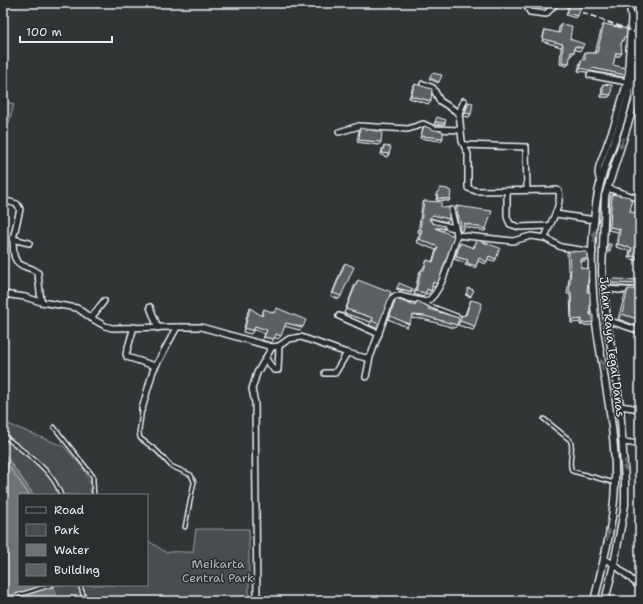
<svg xmlns="http://www.w3.org/2000/svg" width="643" height="604" font-family="'Shantell Sans',sans-serif">
  <rect width="100%" height="100%" fill="#323536"/>
  <filter id="ink" filterUnits="userSpaceOnUse"><feTurbulence type="fractalNoise" baseFrequency=".025" numOctaves="2"/><feDisplacementMap in="SourceGraphic" scale="8" xChannelSelector="R" yChannelSelector="G"/><feConvolveMatrix kernelMatrix="1 2 1 2 8 2 1 2 1" color-interpolation-filters="sRGB"/></filter>
  <g filter="url(#ink)">
    <g fill="#494d4f" stroke="#989fa4">
      <path d="M3,95L6,101L14,105L3,143Z"/>
      <path d="M3,422L63,446L84,469L90,481L91,495H19V585H147V540L167,553C176,550 183,553 193,552L196,529H249V601H3Z"/>
    </g>
    <path fill="#6e7376" stroke="#9fa5aa" d="M3,452L34,495H19V585H54L57,601H3Z"/>
    <g fill="none" stroke-linecap="round" stroke-linejoin="round">
      <path stroke="#b7bfc4" stroke-width="1" d="M3,458L29,495"/>
      <g stroke="#e8f1f8" stroke-width="5.5">
        <g id="service">
          <path d="M426,303L431,306L460,317"/>
          <path d="M142,410L139,432L140,438L157,451L171,466L191,475L194,482L185,527"/>
          <path d="M544,419L570,440C575,449 567,461 572,471L615,483"/>
          <path d="M54,427L93,476L94,495"/>
          <path d="M3,435C24,453 52,468 61,495"/>
          <path d="M80,585L85,601"/>
          <path d="M3,600L51,585"/>
          <path d="M547,601V599"/>
        </g>
      </g>
      <g stroke="#e8f1f8" stroke-width="8">
        <g id="minor">
          <path d="M525,3L530,12L546,14L556,3"/>
          <path d="M590,75L627,82L615,122L599,166L598,173L600,183"/>
          <path d="M627,82L631,18L630,9L627,3"/>
          <path d="M423,84L433,88L440,101L459,113L462,141L468,154V188L476,191L557,190L559,191C562,208 549,223 545,238"/>
          <path d="M459,113L464,101"/>
          <path d="M339,132L359,126L408,129L423,124L434,129L460,130"/>
          <path d="M465,145L526,147L527,190"/>
          <path d="M607,188L640,199"/>
          <path d="M507,191V217L510,224L519,227L548,226"/>
          <path d="M3,200L17,204L20,209L13,239"/>
          <path d="M451,210L457,235"/>
          <path d="M556,214L595,220"/>
          <path d="M431,222L454,228"/>
          <path d="M29,243L13,239C14,252 11,262 26,267C30,268 34,269 38,273L41,302"/>
          <path d="M604,289L640,291"/>
          <path d="M3,294L25,297L41,302L77,308L91,318"/>
          <path d="M104,301L91,318L105,326L112,328L177,327"/>
          <path d="M150,307L158,328"/>
          <path d="M339,316L379,334"/>
          <path d="M607,320L640,331"/>
          <path d="M134,327L126,354L127,357L155,366"/>
          <path d="M266,359L274,370H278L279,346"/>
          <path d="M325,373H335L347,353"/>
          <path d="M366,377L370,357"/>
          <path d="M620,406L640,409"/>
          <path d="M142,409L153,371L177,327H201L272,347L279,346L289,339L301,337L347,353L366,358L371,355L391,299L395,296H399L426,302C443,293 451,253 457,235L513,241L531,236L545,238L561,247L593,252"/>
          <path d="M623,442L640,444"/>
          <path d="M604,559L614,564L640,587"/>
          <path d="M257,601L255,403L252,389L257,373L272,347"/>
        </g>
      </g>
      <g stroke="#e8f1f8" stroke-width="9">
        <g id="tertiary">
          <path d="M594,601C603,563 614,523 615,484C617,413 593,343 592,272C591,249 594,206 600,184C608,152 624,121 630,88C634,60 630,31 640,4"/>
          <path d="M605,601L614,564L625,505V482L620,406L607,320L602,272L605,196L635,102L640,50"/>
        </g>
      </g>
      <use href="#service" stroke="#2a2d2e" stroke-width="2.5"/>
      <use href="#minor" stroke="#2a2d2e" stroke-width="5"/>
      <use href="#tertiary" stroke="#2a2d2e" stroke-width="6"/>
      <path stroke="#e8f1f8" stroke-width="2" stroke-dasharray="6 3" stroke-linecap="butt" d="M557,3L640,34"/>
    </g>
    <g fill="#4f5355" stroke="#e8f1f8">
      <path d="M570,4L578,16L576,18L566,15L569,6Z"/>
      <path d="M561,24L570,39L582,48L580,51L574,49V52L572,55H570L569,63L567,66L560,64L561,47L542,41L544,32L545,30L558,33L559,27Z"/>
      <path d="M604,24L624,40H623L621,44L620,56H615L613,65L625,75L623,77L591,71L587,72L578,71L580,62L582,59H583V56L585,53H595L602,26Z"/>
      <path d="M432,73L439,82L438,83L429,79Z"/>
      <path d="M415,84L431,101L429,104L409,98L413,86Z"/>
      <path d="M603,84L611,95L609,97H601L602,87Z"/>
      <path d="M469,102L471,114L469,117L463,116L467,105Z"/>
      <path d="M640,108V119L636,118Z"/>
      <path d="M424,126L443,138L441,141L420,138L423,128Z"/>
      <path d="M360,128L379,145L357,142L359,130Z"/>
      <path d="M384,146L389,154L387,157L381,155L382,149Z"/>
      <path d="M440,188L448,190L450,199L449,201L436,200L437,194Z"/>
      <path d="M612,194L630,200V212L639,257L636,260L628,258L630,251L616,247L618,232L608,230L610,197Z"/>
      <path d="M424,201L441,207L447,222L430,218L429,219L442,231L434,287L432,286L431,291L428,294L426,293L423,297L414,294L419,273L421,270H422L427,260L432,262L436,250L416,242L420,233L418,232L422,205Z"/>
      <path d="M456,206L486,229L485,231L464,226L462,231H460L455,209Z"/>
      <path d="M477,240L496,259L495,261L488,259L485,264L478,261L476,266L475,268L465,265L466,263L454,259L458,246L460,243L473,248L475,242Z"/>
      <path d="M569,251L587,259L585,261H581V268L587,292L590,315L593,322L592,325H580V322L571,323L570,294H567L570,270H568L567,253Z"/>
      <path d="M640,261V278L637,277L639,263Z"/>
      <path d="M345,263L341,296L339,299L331,296L343,266Z"/>
      <path d="M358,280L379,324L376,328L369,325L371,322L344,313L355,284Z"/>
      <path d="M628,289L638,310H640V309V327L618,319L625,294Z"/>
      <path d="M396,299L414,305L417,301L455,328L423,319L411,318L407,327L388,319L394,302Z"/>
      <path d="M471,300L475,326L473,330L458,325V319L461,316L465,315L469,303Z"/>
      <path d="M250,308L261,316L264,309L273,313L277,308L300,330L285,326L278,339L275,337L271,343L262,340L265,334L254,329L251,334L243,332L248,311Z"/>
    </g>
    <g fill="#404345" stroke="#e8f1f8">
      <path d="M567,13L578,16L576,18L566,15Z"/>
      <path d="M543,39L563,44L561,47L542,41Z"/>
      <path d="M575,46L582,48L580,51L573,49Z"/>
      <path d="M616,53H622L620,56H614Z"/>
      <path d="M562,62L569,63L567,66L560,64Z"/>
      <path d="M580,68H593L625,75L623,77L591,71L587,72L578,71Z"/>
      <path d="M603,94L611,95L609,97H601Z"/>
      <path d="M411,96L431,101L429,104L409,98Z"/>
      <path d="M465,113L471,114L469,117L463,116Z"/>
      <path d="M638,116H640V119L636,118Z"/>
      <path d="M435,122L445,123L444,125L434,124Z"/>
      <path d="M421,136L443,138L441,141L420,138Z"/>
      <path d="M359,140L381,142L379,145L357,142Z"/>
      <path d="M382,153L389,154L387,157L381,155Z"/>
      <path d="M437,198L450,199L449,201L436,200Z"/>
      <path d="M433,215L449,219L447,222L430,218Z"/>
      <path d="M464,223L486,229L485,231L462,226Z"/>
      <path d="M610,227L620,229L618,232L608,230Z"/>
      <path d="M435,228H445L443,231Z"/>
      <path d="M420,229L422,230L420,233L418,232Z"/>
      <path d="M419,239L438,247L436,250L416,242Z"/>
      <path d="M618,244L632,248L630,251L616,247Z"/>
      <path d="M489,256L496,259L495,261L487,259Z"/>
      <path d="M630,256L639,257L636,260L628,258Z"/>
      <path d="M456,257L468,260L466,263L454,259Z"/>
      <path d="M581,259H587L585,261H580Z"/>
      <path d="M467,263L476,266L475,268L465,265Z"/>
      <path d="M639,274H640V278L637,277Z"/>
      <path d="M433,282L437,284L434,287L431,286Z"/>
      <path d="M610,283L639,284L637,287L609,285Z"/>
      <path d="M397,288L412,292L411,293L396,289Z"/>
      <path d="M427,289L431,291L428,294L424,293Z"/>
      <path d="M416,291L426,293L423,297L414,294Z"/>
      <path d="M333,293L341,296L339,299L331,296Z"/>
      <path d="M466,294L471,296V297L465,295Z"/>
      <path d="M346,309L373,318L371,322L344,313Z"/>
      <path d="M622,314L640,320V327L618,319Z"/>
      <path d="M413,315L425,316L457,325L455,328L423,319L410,318Z"/>
      <path d="M390,316L409,324L407,327L388,319Z"/>
      <path d="M582,319L580,322L571,323L572,320Z"/>
      <path d="M460,321L475,326L473,330L458,325Z"/>
      <path d="M593,322L592,325H580L582,323Z"/>
      <path d="M286,323L303,327L300,330L284,326Z"/>
      <path d="M255,326L267,330L265,334L253,329Z"/>
      <path d="M245,328L253,331L251,334L243,332Z"/>
      <path d="M276,334L281,336L278,339L274,337Z"/>
      <path d="M264,337L274,339L271,343L262,340Z"/>
    </g>
    <g fill="#5c6063" stroke="#e8f1f8">
      <path d="M570,4L581,6L578,16L567,13Z"/>
      <path d="M561,24L572,26L570,39L584,44L582,48L575,46L574,52H571L569,63L562,62L563,44L543,39L545,30L560,33Z"/>
      <path d="M604,24L627,29L626,38L624,37L621,44L622,53H616L613,65L626,68L625,75L593,68L589,70L580,68L582,59L585,60V53H597Z"/>
      <path d="M432,73L442,75L439,82L430,78Z"/>
      <path d="M415,84L432,89L431,101L411,96Z"/>
      <path d="M603,84L612,85L611,95L603,94Z"/>
      <path d="M469,102L473,103L471,114L465,113Z"/>
      <path d="M640,110V116H638Z"/>
      <path d="M437,117L446,120L445,123L435,122Z"/>
      <path d="M424,126L434,130L443,131V138L421,136Z"/>
      <path d="M360,128L382,132L381,142L359,140Z"/>
      <path d="M384,146L391,147L389,154L382,153Z"/>
      <path d="M440,188L448,189V190L451,191L450,199L437,198L438,192Z"/>
      <path d="M612,194L630,197V200L632,201L630,212L640,213V251L639,257L630,256L632,248L618,244L620,229L610,227Z"/>
      <path d="M424,201L441,202V207L449,208V219L433,215L429,219L432,223L445,226V228H435L454,236L440,277L437,284L433,282L431,291L427,289L426,293L416,291L421,270H424L427,260L433,262L438,247L419,239L422,230L420,229Z"/>
      <path d="M456,206L492,211L486,229L464,223V229H462Z"/>
      <path d="M477,240L500,248L496,259L489,256L487,262L479,258L476,266L467,263L468,260L456,257L460,243L474,248Z"/>
      <path d="M608,244H611L610,252H608Z"/>
      <path d="M569,251L587,252V259H581V268L589,269L587,292H590V315H593V322L582,323V319L572,320L571,292H569L571,267H570Z"/>
      <path d="M345,263L354,267L341,296L333,293Z"/>
      <path d="M615,279L639,280V284L610,283L611,280Z"/>
      <path d="M358,280L386,291L387,290L391,292L379,324L372,321L373,318L346,309Z"/>
      <path d="M399,283L413,289L412,292L397,288Z"/>
      <path d="M468,288L474,290L471,296L466,294Z"/>
      <path d="M628,289L640,290L638,310H640V320L622,314Z"/>
      <path d="M396,299L415,306L417,301L429,307L428,309L459,318L457,325L425,316L413,315L409,324L390,316Z"/>
      <path d="M471,300L482,303L475,326L460,321L461,316L466,315Z"/>
      <path d="M250,308L262,316L264,309L274,313L277,308L306,320L303,327L286,323L281,336L276,334L274,339L264,337L267,330L255,326L253,331L245,328Z"/>
    </g>
    <defs><path id="oneway-solid" d="M-6-.8H1V-3.2L6.5 0L1 3.2V.8H-6Z"/></defs>
    <g fill="#6c7275">
      <use href="#oneway-solid" transform="translate(622 143) rotate(108)"/>
      <use href="#oneway-solid" transform="translate(594 236) rotate(-86)"/>
      <use href="#oneway-solid" transform="translate(602 365) rotate(-99)"/>
      <use href="#oneway-solid" transform="translate(625 465) rotate(89)"/>
      <use href="#oneway-solid" transform="translate(608 535) rotate(-80)"/>
    </g>
  </g>
  <g text-anchor="middle" dominant-baseline="central" stroke-width="3" stroke-linejoin="round" paint-order="stroke">
    <g font-size="12" fill="#e8f1f8" stroke="#2a2d2e">
      <text transform="translate(612 347) rotate(83)">Jalan Raya Tegal Danas</text>
    </g>
    <g font-size="12" fill="#b0b8bd" stroke="#2a2d2e">
      <text x="218" y="564">Meikarta<tspan x="218" dy="14">Central Park</tspan></text>
    </g>
  </g>
  <rect width="643" height="604" fill="none" stroke="#2a2d2e" stroke-width="16"/>
  <rect x="8" y="8" width="627" height="588" fill="none" stroke="#e8f1f8" stroke-width="1.5" filter="url(#ink)"/>
  <rect x="18" y="494" width="130" height="92" fill="#2a2d2e" stroke="#767b7f"/>
  <rect x="26" y="507" width="20" height="6" fill="#2a2d2e" stroke="#767b7f"/>
  <text x="54" y="514" font-size="12" fill="#e8f1f8">Road</text>
  <rect x="26" y="524" width="20" height="12" fill="#494d4f" stroke="#767b7f"/>
  <text x="54" y="534" font-size="12" fill="#e8f1f8">Park</text>
  <rect x="26" y="544" width="20" height="12" fill="#6e7376" stroke="#767b7f"/>
  <text x="54" y="554" font-size="12" fill="#e8f1f8">Water</text>
  <rect x="26" y="564" width="20" height="12" fill="#5c6063" stroke="#767b7f"/>
  <text x="54" y="574" font-size="12" fill="#e8f1f8">Building</text>
  <path d="M20 36v6h92v-6" fill="none" stroke="#e8f1f8" stroke-width="2"/>
  <text x="26" y="36" font-size="12" fill="#e8f1f8" stroke="#2a2d2e" stroke-width="3" paint-order="stroke">100 m</text>
</svg>
